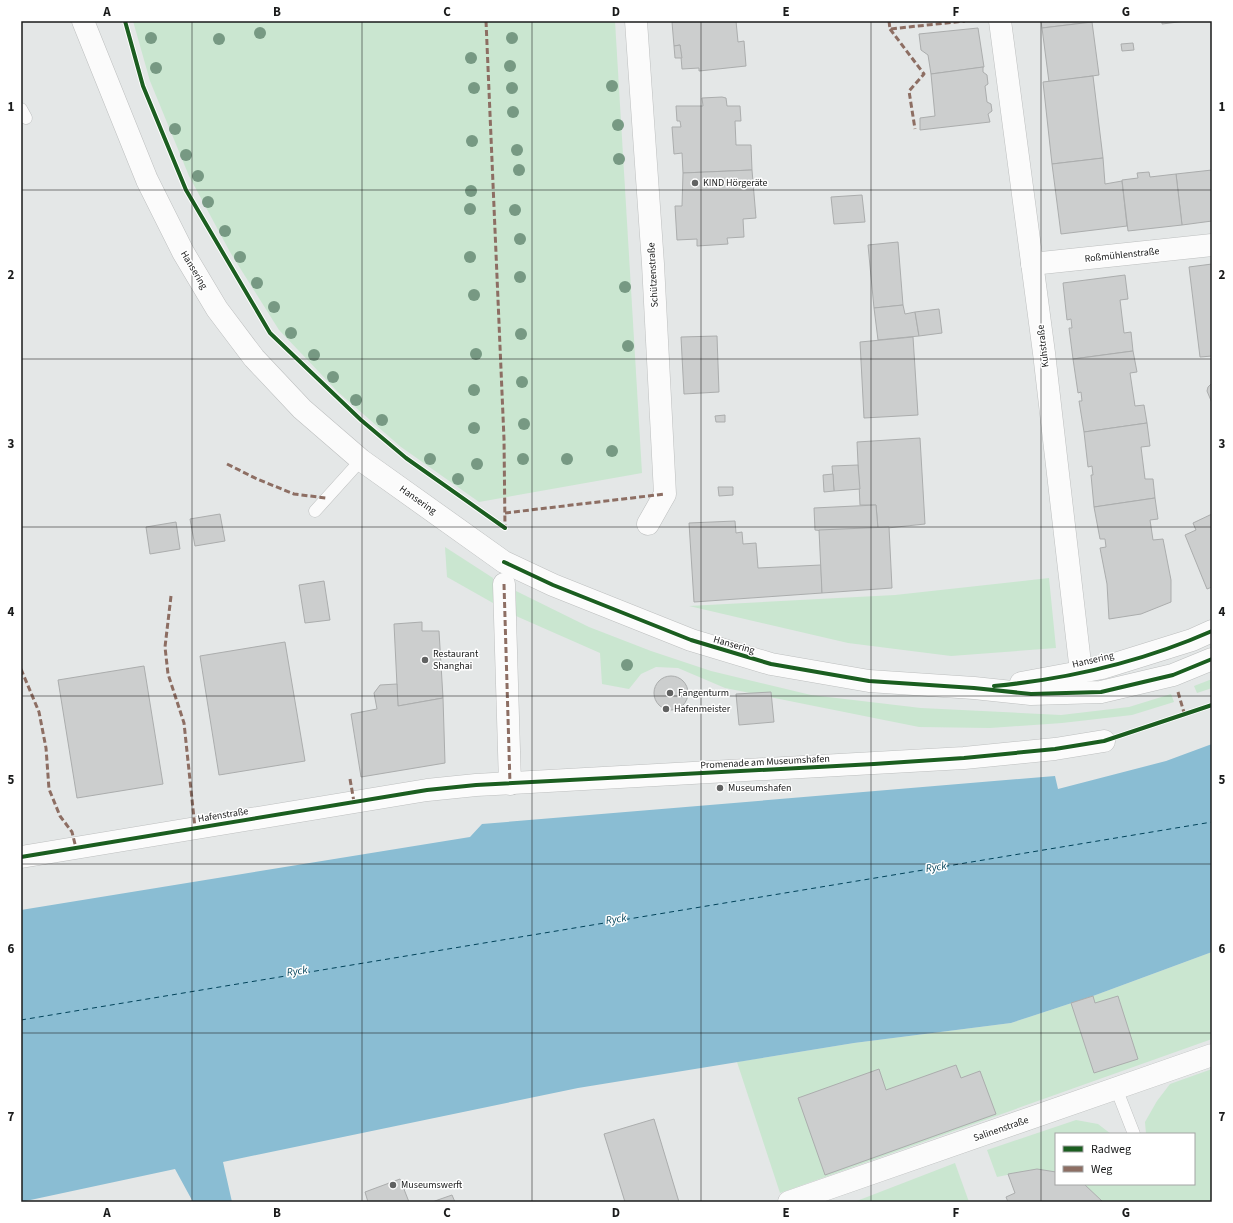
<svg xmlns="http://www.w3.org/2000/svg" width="1233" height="1223" font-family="'Source Sans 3',sans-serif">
  <rect width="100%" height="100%" fill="#e4e7e7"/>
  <g fill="#cae6d0">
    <path d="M133,21H615L642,473L479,502L401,447L338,392L279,330L230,252L189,176L150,81Z"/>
    <path d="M445,547L493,578V603L447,577Z"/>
    <path d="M1049,578L1056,648L951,656L848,643L689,606L895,595Z"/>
    <path d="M516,591L589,627L651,651L711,671L811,695L921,708L1061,715L1129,707L1171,694L1174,702L1132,715L1062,723L990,728L919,727L725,688L678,668L656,667L641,674L629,689L602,684L600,653L516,616Z"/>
    <path d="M1212,679V688L1197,693L1194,686Z"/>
    <path d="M1212,952V1039L780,1193L737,1062L854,1043L1011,1023L1093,996Z"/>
    <path d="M1212,1069V1202H1103L1084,1184H1194V1134H1146L1145,1122L1157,1101L1170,1084Z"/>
    <path d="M1076,1120L1098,1124L1111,1134H1056V1172L1037,1169L997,1177L987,1150Z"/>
    <path d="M955,1163L969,1202H854Z"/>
  </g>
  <path fill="#8abdd3" d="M1212,744V952L1093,996L1011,1023L854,1043L578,1088L223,1162L232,1202H193L175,1169L21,1202V910L470,837L482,824L1055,776L1058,789L1166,761Z"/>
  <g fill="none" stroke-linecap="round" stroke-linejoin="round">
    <path stroke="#02435a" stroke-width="1" stroke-dasharray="5 4" stroke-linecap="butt" d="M21,1020L1212,822"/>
  </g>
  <g fill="#cccece" stroke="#abadad">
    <path d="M736,21L738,42L744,41L746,66L699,71V68L682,69L680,45L674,46L672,22Z"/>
    <path d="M1041,21H1092V22L1042,28Z"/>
    <path d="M1162,21H1186L1162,24Z"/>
    <path d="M1092,22L1099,75L1049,82L1042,28Z"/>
    <path d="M978,28L984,67L931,74L928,55L921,50L919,34Z"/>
    <path d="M1133,43L1134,50L1122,51L1121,44Z"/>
    <path d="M680,45L682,58H675L674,46Z"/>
    <path d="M983,67V72L987,75L988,84L985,86L987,102L991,104L992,111L988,114L990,122L920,130V118L935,116L931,74Z"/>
    <path d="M1093,76L1103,158L1052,164L1043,82Z"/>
    <path d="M722,97L726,98L727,106H740L741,121H735L736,145H751L752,170L683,173L682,153L674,154L672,127H681L680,121H677L676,106H703L702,98Z"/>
    <path d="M1103,158L1105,184L1122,181L1127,226L1061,234L1052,164Z"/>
    <path d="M752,170L756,218L743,219L744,237L727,238L728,244L697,246V239L677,240L675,206H682L683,173Z"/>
    <path d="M1212,170V221L1182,225L1176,174Z"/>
    <path d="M1149,172L1150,177L1176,174L1182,225L1128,231L1122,180L1138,178L1137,173Z"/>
    <path d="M862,195L865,222L834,224L831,197Z"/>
    <path d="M898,242L903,305L874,308L868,245Z"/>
    <path d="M1212,264V356L1200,357L1189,267Z"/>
    <path d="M1125,275L1128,299L1120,300L1124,333L1131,332L1133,351L1073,359L1069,328H1072L1071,319L1067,320L1063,283Z"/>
    <path d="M903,305L905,314L915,312L919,336L878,340L874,308Z"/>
    <path d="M939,309L942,333L919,336L915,312Z"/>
    <path d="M717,336L719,392L684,394L681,337Z"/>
    <path d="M913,337L918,415L864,418L860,342Z"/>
    <path d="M1133,351L1137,372L1130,373L1135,406L1144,405L1147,423L1084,432L1079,401H1082L1081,392L1078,393L1073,359Z"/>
    <path d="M1211,384L1212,385V403L1207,391L1208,387Z"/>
    <path d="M725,415V422H716L715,416Z"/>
    <path d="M1147,423L1150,446L1141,447L1145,479H1153L1155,498L1094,507L1091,475H1093L1092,466L1088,467L1084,432Z"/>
    <path d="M920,438L925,524L878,529L876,505H860L857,442Z"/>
    <path d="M858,465L860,489L834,491L832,466Z"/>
    <path d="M833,474L834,491L824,492L823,475Z"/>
    <path d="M718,487H733V495L719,496Z"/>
    <path d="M1155,498L1158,519L1150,520L1153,540L1163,539L1171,580V602L1141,614L1109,619L1107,584L1100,548L1106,547L1105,539H1100L1094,507Z"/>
    <path d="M876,505L878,529L825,531L815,530L814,508Z"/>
    <path d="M220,514L225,541L195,546L190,519Z"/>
    <path d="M1212,514V587L1207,589L1185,535L1196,530L1193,523Z"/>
    <path d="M735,521L736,533L742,532L743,544L756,543L758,568L821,565L822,593L694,602L689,523Z"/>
    <path d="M176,522L180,549L150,554L146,527Z"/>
    <path d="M889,527L892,588L822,593L819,530Z"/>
    <path d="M324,581L330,620L305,623L299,585Z"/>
    <path d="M422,622V631H439L443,698L398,706L394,624Z"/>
    <path d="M285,642L305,761L219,775L200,656Z"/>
    <path d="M144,666L163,784L77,798L58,680Z"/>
    <circle cx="671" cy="693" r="17"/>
    <path d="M397,684L398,706L443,698L445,763L361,777L351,714L377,709L374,693L380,685Z"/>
    <path d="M771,692L774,722L739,725L736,694Z"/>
    <path d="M1093,996L1095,1003L1118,996L1138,1059L1094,1073L1071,1003Z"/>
    <path d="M956,1065L961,1078L980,1071L996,1114L825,1175L798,1098L879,1069L886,1090Z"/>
    <path d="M654,1119L679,1202H625L604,1134Z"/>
    <path d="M1037,1169L1056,1172V1184H1084L1103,1202H1008L1006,1197L1015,1193L1008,1174Z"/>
    <path d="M400,1179L409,1202H368L365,1192Z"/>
    <path d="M452,1195L455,1202H432Z"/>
  </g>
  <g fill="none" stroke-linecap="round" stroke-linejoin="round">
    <g stroke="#bdbfbf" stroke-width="13">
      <g id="lane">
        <path d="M21,109L26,118"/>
        <path d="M315,511L361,460"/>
        <path d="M1116,1088L1134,1134"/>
      </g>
    </g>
    <g stroke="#bdbfbf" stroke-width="23">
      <g id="street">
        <path d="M636,21L653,264L665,494L648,524"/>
        <path d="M1000,21L1044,353L1081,672"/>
        <path d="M1032,264L1212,245"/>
        <path d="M504,584L510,784"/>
        <path d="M21,857L427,790L476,785L964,758L1055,749L1104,741"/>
        <path d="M789,1202L1212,1055"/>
      </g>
    </g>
    <g stroke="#bdbfbf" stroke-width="23">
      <g id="secondary">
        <path d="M83,21L147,180L183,252L217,309L254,358L302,409L361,460L504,562L553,585L691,640L771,664L869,681L974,688L1031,694L1101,692L1173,675L1212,659"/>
        <path d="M1021,683L1102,668L1192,640L1212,631"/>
      </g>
    </g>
    <use href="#lane" stroke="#fbfbfb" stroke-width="12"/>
    <use href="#street" stroke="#fbfbfb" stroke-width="22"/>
    <use href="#secondary" stroke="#fbfbfb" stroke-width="22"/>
    <g stroke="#8d6e63" stroke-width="3" stroke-dasharray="6 3" stroke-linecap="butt">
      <path d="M486,21L504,439L505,528"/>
      <path d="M889,21L890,29L965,21"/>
      <path d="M890,29L924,74L909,91L915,129"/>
      <path d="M227,464L257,479L294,494L326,498"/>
      <path d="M505,513L665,494"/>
      <path d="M504,584L510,784"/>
      <path d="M171,596L165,647L168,674L184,723L195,828"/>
      <path d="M21,669L39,712L46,748L49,789L60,816L72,832L76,848"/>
      <path d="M1178,692L1185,716"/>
      <path d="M350,779L354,802"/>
    </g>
    <g stroke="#fff" stroke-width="6">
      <g id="cycleway">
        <path d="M125,21L143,86L186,190L270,333L361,420L406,458L505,528"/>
        <path d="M504,562L553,585L691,640L771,664L869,681L974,688L1031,694L1101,692L1173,675L1212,659"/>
        <path d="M994,686C1068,679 1144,661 1212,631"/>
        <path d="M21,857L427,790L476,785L874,764L964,758L1055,749L1104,741L1212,705"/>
      </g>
    </g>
    <use href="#cycleway" stroke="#1b5e20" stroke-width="4"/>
  </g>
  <g fill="#779983">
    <circle cx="260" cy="33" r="6"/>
    <circle cx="151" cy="38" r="6"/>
    <circle cx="512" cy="38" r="6"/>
    <circle cx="219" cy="39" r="6"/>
    <circle cx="471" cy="58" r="6"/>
    <circle cx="510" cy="66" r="6"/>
    <circle cx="156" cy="68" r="6"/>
    <circle cx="612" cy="86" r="6"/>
    <circle cx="474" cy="88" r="6"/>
    <circle cx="512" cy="88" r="6"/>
    <circle cx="513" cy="112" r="6"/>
    <circle cx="618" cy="125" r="6"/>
    <circle cx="175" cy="129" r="6"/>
    <circle cx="472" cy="141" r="6"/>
    <circle cx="517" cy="150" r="6"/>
    <circle cx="186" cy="155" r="6"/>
    <circle cx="619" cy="159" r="6"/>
    <circle cx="519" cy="170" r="6"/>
    <circle cx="198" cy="176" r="6"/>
    <circle cx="471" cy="191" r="6"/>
    <circle cx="208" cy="202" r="6"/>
    <circle cx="470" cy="209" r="6"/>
    <circle cx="515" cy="210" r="6"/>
    <circle cx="225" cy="231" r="6"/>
    <circle cx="520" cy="239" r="6"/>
    <circle cx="240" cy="257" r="6"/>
    <circle cx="470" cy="257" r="6"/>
    <circle cx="520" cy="277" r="6"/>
    <circle cx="257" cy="283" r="6"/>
    <circle cx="625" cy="287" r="6"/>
    <circle cx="474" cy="295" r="6"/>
    <circle cx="274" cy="307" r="6"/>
    <circle cx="291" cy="333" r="6"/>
    <circle cx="521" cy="334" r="6"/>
    <circle cx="628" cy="346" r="6"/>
    <circle cx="476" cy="354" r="6"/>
    <circle cx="314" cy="355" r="6"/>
    <circle cx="333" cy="377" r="6"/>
    <circle cx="522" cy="382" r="6"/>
    <circle cx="474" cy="390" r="6"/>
    <circle cx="356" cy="400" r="6"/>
    <circle cx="382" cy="420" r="6"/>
    <circle cx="524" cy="424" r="6"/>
    <circle cx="474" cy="428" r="6"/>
    <circle cx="612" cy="451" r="6"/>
    <circle cx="430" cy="459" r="6"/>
    <circle cx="523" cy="459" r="6"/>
    <circle cx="567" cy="459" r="6"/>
    <circle cx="477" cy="464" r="6"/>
    <circle cx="458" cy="479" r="6"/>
    <circle cx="627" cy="665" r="6"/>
  </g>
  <path fill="none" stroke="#1a1b1b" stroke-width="1" stroke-opacity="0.55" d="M192,21V1202M362,21V1202M532,21V1202M701,21V1202M871,21V1202M1041,21V1202M21,190H1212M21,359H1212M21,527H1212M21,696H1212M21,864H1212M21,1033H1212"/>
  <g fill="#616262" stroke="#fff" stroke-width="1.5">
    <circle cx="695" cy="183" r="4"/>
    <circle cx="425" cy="660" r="4"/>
    <circle cx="670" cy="693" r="4"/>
    <circle cx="666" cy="709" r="4"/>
    <circle cx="720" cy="788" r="4"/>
    <circle cx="393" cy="1185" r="4"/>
  </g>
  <g text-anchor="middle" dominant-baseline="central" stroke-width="3" stroke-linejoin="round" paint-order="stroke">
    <g font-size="10" fill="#1a1b1b" stroke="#fff" text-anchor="start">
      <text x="703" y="183">KIND Hörgeräte</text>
      <text x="433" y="654">Restaurant<tspan x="433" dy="12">Shanghai</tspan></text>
      <text x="678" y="693">Fangenturm</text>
      <text x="674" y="709">Hafenmeister</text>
      <text x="728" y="788">Museumshafen</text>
      <text x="401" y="1185">Museumswerft</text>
    </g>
    <g font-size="10" fill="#1a1b1b" stroke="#fff">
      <text transform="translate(1122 255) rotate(-6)">Roßmühlenstraße</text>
      <text transform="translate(194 270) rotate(59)">Hansering</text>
      <text transform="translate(653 275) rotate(-93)">Schützenstraße</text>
      <text transform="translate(1043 346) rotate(-97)">Kuhstraße</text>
      <text transform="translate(418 500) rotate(35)">Hansering</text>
      <text transform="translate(734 645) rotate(16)">Hansering</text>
      <text transform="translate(1093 660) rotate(-13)">Hansering</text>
      <text transform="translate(765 762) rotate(-3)">Promenade am Museumshafen</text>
      <text transform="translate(223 815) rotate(-9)">Hafenstraße</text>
      <text transform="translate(1001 1129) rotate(-19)">Salinenstraße</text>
    </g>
    <g font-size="11" font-style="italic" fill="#02435a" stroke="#fff">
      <text transform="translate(936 867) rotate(-9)">Ryck</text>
      <text transform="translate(616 919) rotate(-9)">Ryck</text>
      <text transform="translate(297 971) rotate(-9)">Ryck</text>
    </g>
  </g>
  <rect width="1233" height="1223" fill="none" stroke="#ffffff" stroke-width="44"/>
  <rect x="1055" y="1133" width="140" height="52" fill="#ffffff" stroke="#a3a4a4"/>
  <rect x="1063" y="1146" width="20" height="6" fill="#1b5e20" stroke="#a3a4a4"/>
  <text x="1091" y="1153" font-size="12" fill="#1a1b1b">Radweg</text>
  <rect x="1063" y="1166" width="20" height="6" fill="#8d6e63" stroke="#a3a4a4"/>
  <text x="1091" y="1173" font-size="12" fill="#1a1b1b">Weg</text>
  <rect x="22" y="22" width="1189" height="1179" fill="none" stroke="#1a1b1b" stroke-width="1.5"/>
  <g font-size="13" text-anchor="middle" font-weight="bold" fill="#1a1b1b">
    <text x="107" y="16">A</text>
    <text x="277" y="16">B</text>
    <text x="447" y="16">C</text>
    <text x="616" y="16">D</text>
    <text x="786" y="16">E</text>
    <text x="956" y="16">F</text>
    <text x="1126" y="16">G</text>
    <text x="11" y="111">1</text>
    <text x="1222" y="111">1</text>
    <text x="11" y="279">2</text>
    <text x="1222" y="279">2</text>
    <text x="11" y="448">3</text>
    <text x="1222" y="448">3</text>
    <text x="11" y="616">4</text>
    <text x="1222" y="616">4</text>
    <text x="11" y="784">5</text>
    <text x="1222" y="784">5</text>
    <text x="11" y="953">6</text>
    <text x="1222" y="953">6</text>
    <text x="11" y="1121">7</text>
    <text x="1222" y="1121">7</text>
    <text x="107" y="1217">A</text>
    <text x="277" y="1217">B</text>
    <text x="447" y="1217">C</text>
    <text x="616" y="1217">D</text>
    <text x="786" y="1217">E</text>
    <text x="956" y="1217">F</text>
    <text x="1126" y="1217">G</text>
  </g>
</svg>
